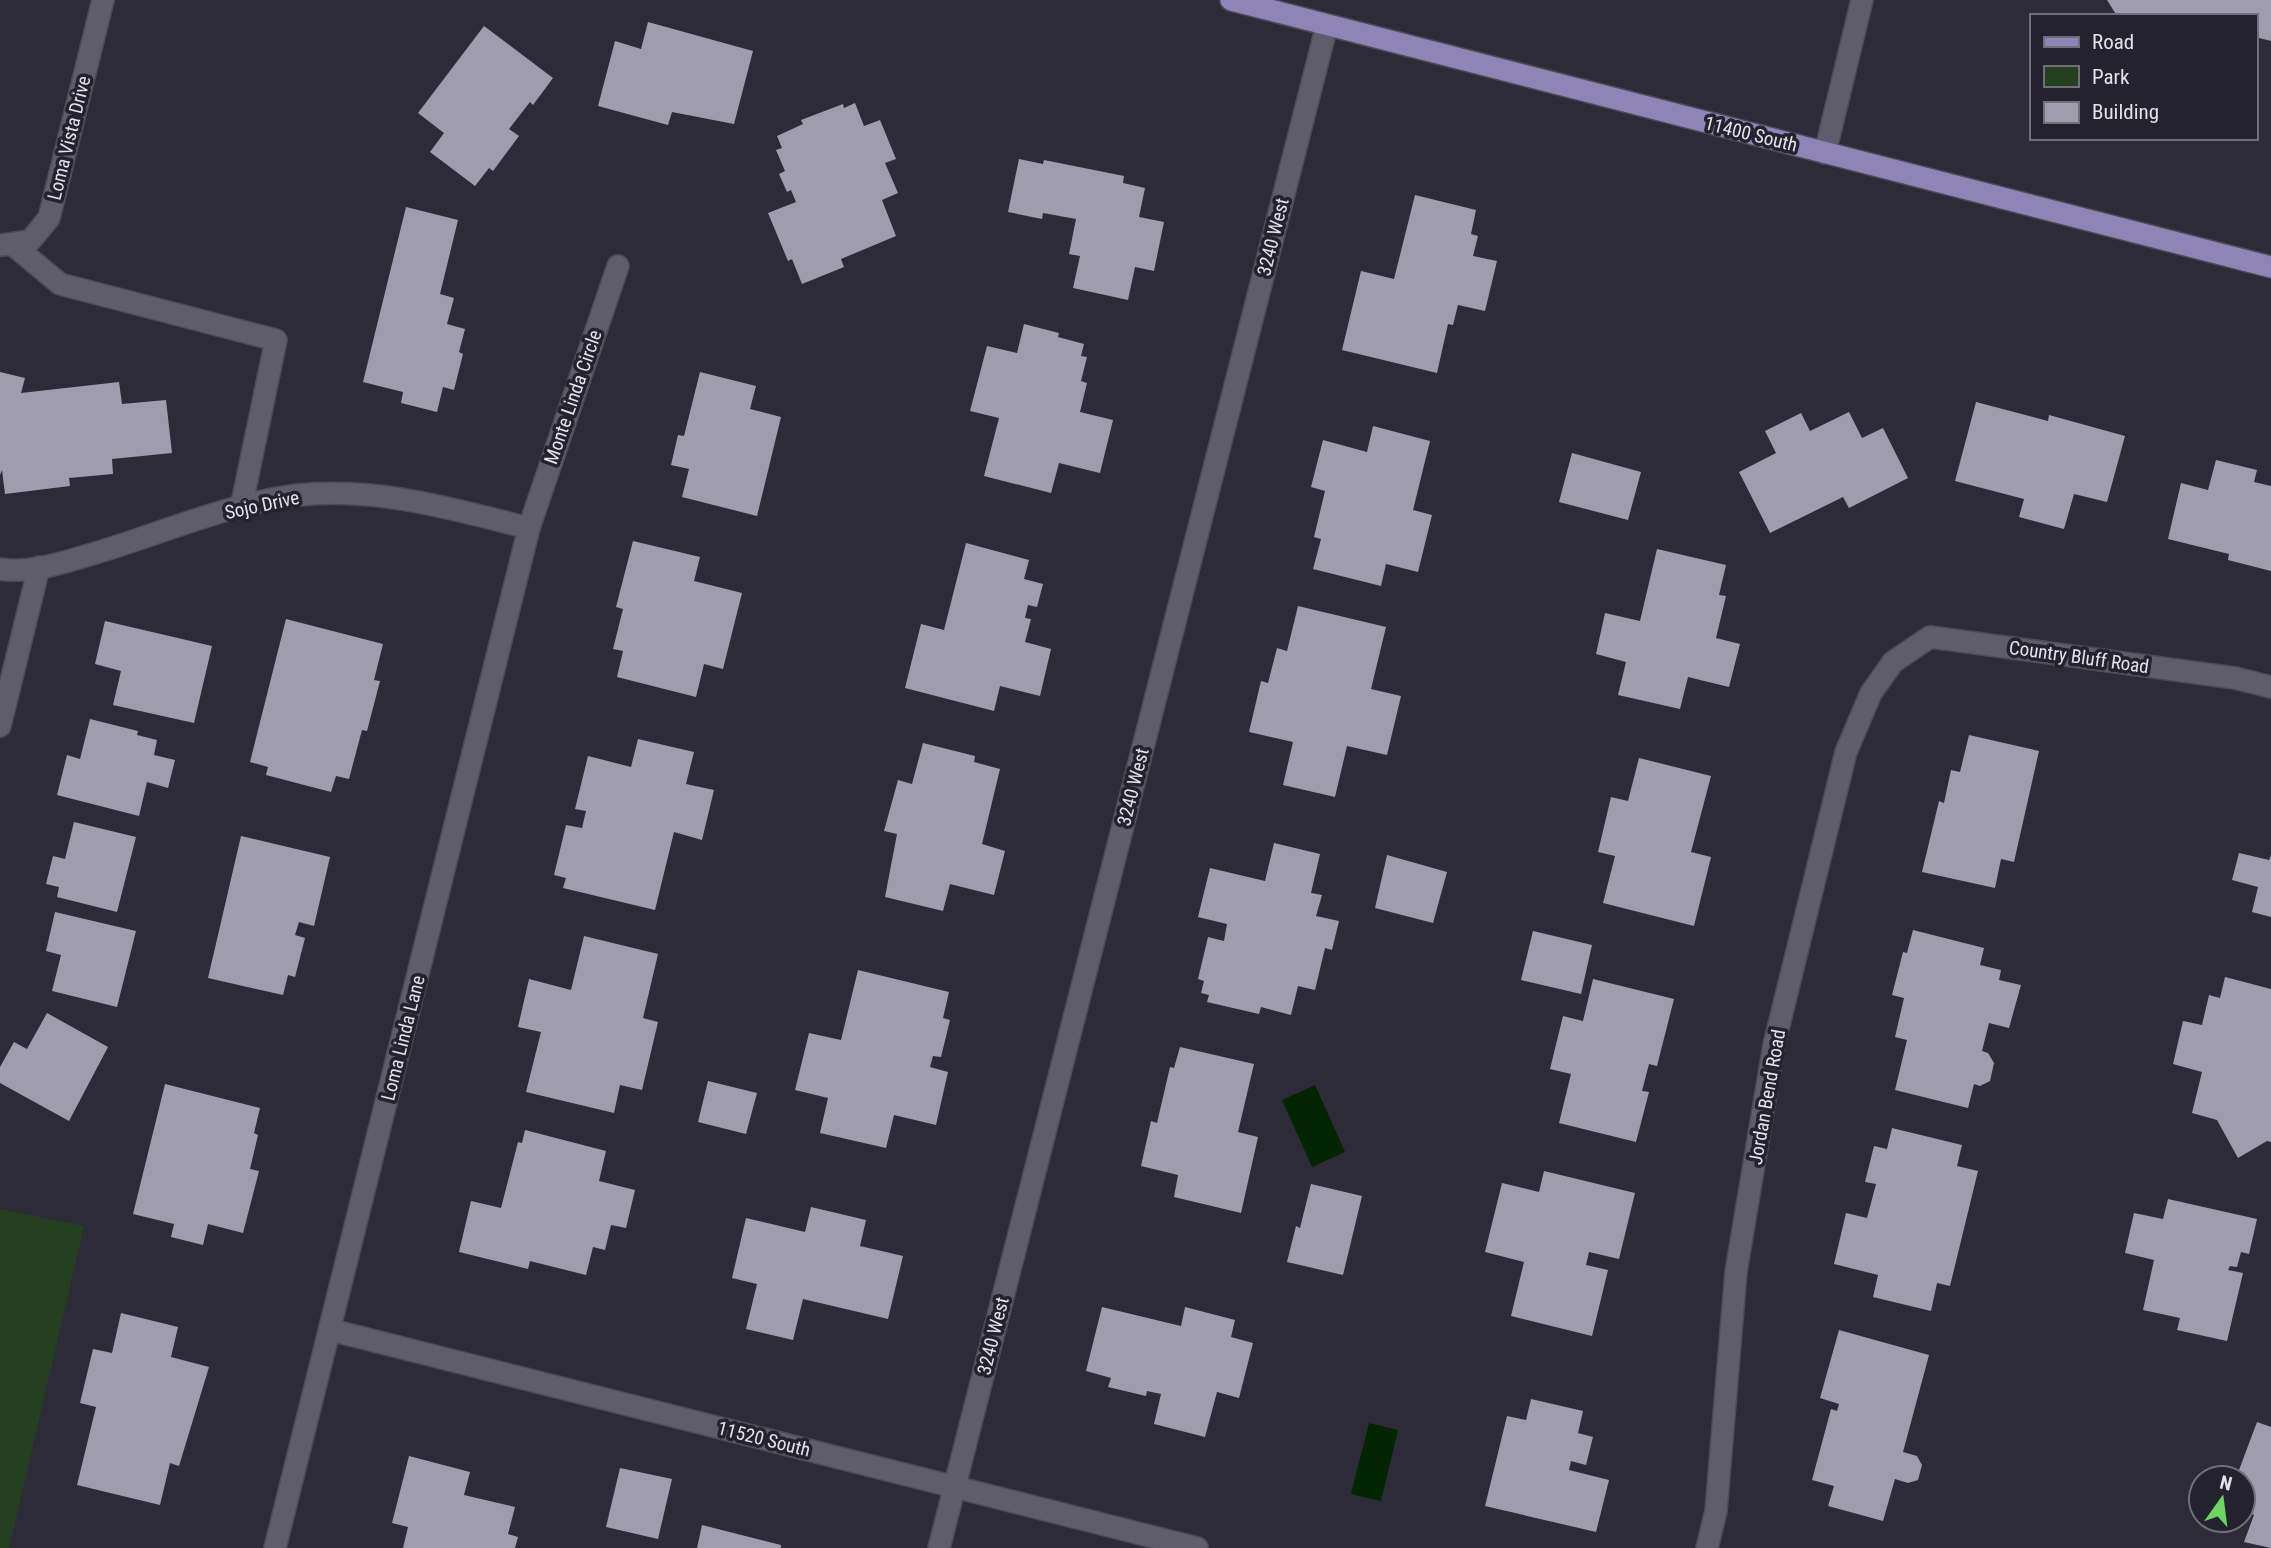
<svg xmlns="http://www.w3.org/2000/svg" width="2271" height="1548" font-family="'Roboto Condensed',sans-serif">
  <rect width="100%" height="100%" fill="#2e2b39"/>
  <path fill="#254021" d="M0,1209L84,1226L9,1548H0Z"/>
  <g fill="#032501">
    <path d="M1315,1085L1345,1152L1312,1167L1282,1100Z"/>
    <path d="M1369,1423L1398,1430L1381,1501L1351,1494Z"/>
  </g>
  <g fill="#9f9dad">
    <path d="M2107,0H2271V41L2255,37V16H2117Z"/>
    <path d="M648,22L753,51L734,124L672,112L668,125L598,106L615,41L641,49Z"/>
    <path d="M484,26L553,78L533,105L530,102L509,129L519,136L493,171L489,168L475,186L430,152L444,133L418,113Z"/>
    <path d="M855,103L864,126L880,120L896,159L885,163L898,193L882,200L896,236L841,259L844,267L802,284L792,259L788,261L768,213L796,202L791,190L787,192L779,174L785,171L776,150L782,148L777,136L803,124L801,120L843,104L844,108Z"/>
    <path d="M1019,159L1043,164L1044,160L1124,176L1123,183L1145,188L1139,217L1164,222L1154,271L1135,267L1128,300L1073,288L1080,256L1069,254L1076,219L1043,213L1042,219L1008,212Z"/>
    <path d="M1415,195L1476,210L1471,234L1478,236L1473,256L1497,261L1485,311L1458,305L1453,325L1448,324L1437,373L1342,350L1361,271L1394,279Z"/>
    <path d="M406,207L458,220L440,294L454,298L447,324L465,329L459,352L463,354L454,390L443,387L437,412L401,403L403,392L363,382Z"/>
    <path d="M1024,324L1059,333L1058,337L1084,344L1081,356L1087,357L1081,381L1087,383L1080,412L1113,420L1100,473L1059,463L1051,493L984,476L999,418L970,411L987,346L1017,353Z"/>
    <path d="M0,372L25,378L21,393L119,382L122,404L166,400L172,453L112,459L113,474L69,478L70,486L5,494L2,470L0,475Z"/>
    <path d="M700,372L756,386L750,409L781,417L757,516L682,497L689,469L671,465L678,435L684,436Z"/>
    <path d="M1976,402L2048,421L2049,415L2125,436L2107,502L2074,494L2064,529L2019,517L2024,499L1955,481Z"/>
    <path d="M1849,412L1862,438L1883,428L1908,478L1849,508L1843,497L1770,533L1739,472L1776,453L1765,431L1801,413L1810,431Z"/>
    <path d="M1373,426L1430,441L1413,510L1432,515L1418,572L1386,564L1381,586L1313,569L1321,539L1314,537L1325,491L1311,487L1323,440L1367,452Z"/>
    <path d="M1572,453L1641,472L1628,520L1559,502Z"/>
    <path d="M2216,460L2257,470L2254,482L2271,486V571L2228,560L2229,554L2168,539L2181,483L2208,490Z"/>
    <path d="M633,541L700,557L694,581L742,593L723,669L704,664L696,697L617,677L623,651L613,649L623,609L616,607Z"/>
    <path d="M966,543L1029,560L1024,579L1043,584L1037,607L1028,605L1025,618L1031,619L1025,642L1051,649L1040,696L1000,686L994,711L905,688L921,624L944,630Z"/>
    <path d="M1657,549L1726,565L1719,595L1726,596L1716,638L1740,644L1729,687L1688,677L1680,709L1618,695L1626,662L1596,654L1605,613L1640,621Z"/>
    <path d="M1298,606L1386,627L1371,689L1401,696L1387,755L1347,746L1335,797L1283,785L1293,742L1249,732L1261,681L1268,683L1277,648L1287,651Z"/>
    <path d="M286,619L383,644L374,680L380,681L367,731L362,730L349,779L336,776L331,792L266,775L268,767L250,762Z"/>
    <path d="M105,621L212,646L194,723L113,705L121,671L95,664Z"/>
    <path d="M90,719L138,731L137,735L157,740L154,755L175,760L168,788L147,782L139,816L57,795L67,755L80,759Z"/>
    <path d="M1969,735L2039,751L2014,862L2001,859L1995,888L1922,872L1939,801L1944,803L1951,770L1960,772Z"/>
    <path d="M638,739L694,752L686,784L714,790L702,840L674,832L655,910L563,888L566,878L554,875L566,825L582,828L586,811L575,809L588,756L631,767Z"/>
    <path d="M923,743L975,756L974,762L1000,769L982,844L1005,851L994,895L950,884L943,911L885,897L897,834L884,831L898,780L912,784Z"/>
    <path d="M1639,758L1711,776L1691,852L1711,857L1694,926L1603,903L1615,856L1598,852L1611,797L1628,801Z"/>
    <path d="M74,822L136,837L117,912L57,897L59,887L46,884L53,856L65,859Z"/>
    <path d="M241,836L330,857L314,926L299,922L295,935L305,938L295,977L288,975L283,995L208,978Z"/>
    <path d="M1274,843L1320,854L1311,893L1322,895L1316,916L1339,921L1332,950L1325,948L1315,990L1298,986L1291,1015L1261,1007L1259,1014L1207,1002L1209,995L1201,993L1204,981L1198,979L1208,937L1224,941L1227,924L1198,917L1210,868L1265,881Z"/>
    <path d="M2239,853L2269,860L2271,855V917L2252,912L2258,887L2232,880Z"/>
    <path d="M1387,855L1447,872L1433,923L1375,908Z"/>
    <path d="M55,912L136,931L117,1007L52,991L61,955L46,951Z"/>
    <path d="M1913,930L1984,948L1980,965L2001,970L1999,980L2021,985L2009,1028L1989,1023L1982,1051L1988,1053L1994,1063L1990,1081L1980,1086L1974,1084L1968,1108L1895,1090L1907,1040L1895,1037L1904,998L1892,995L1903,952L1907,953Z"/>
    <path d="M1533,931L1592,945L1581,994L1521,980Z"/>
    <path d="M584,936L658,954L643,1018L658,1022L642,1090L620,1085L614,1113L526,1092L541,1032L518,1027L529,979L571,990Z"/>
    <path d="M858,970L949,992L943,1018L950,1020L941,1057L933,1056L930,1067L948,1072L936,1125L894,1115L886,1148L820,1133L828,1098L795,1090L809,1033L841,1040Z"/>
    <path d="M2225,977L2271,989V1142L2267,1141L2238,1158L2217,1120L2192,1113L2202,1072L2173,1064L2183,1021L2202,1025L2209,995L2220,998Z"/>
    <path d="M1593,979L1674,999L1657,1066L1649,1064L1642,1091L1649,1092L1636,1142L1559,1123L1571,1074L1550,1069L1563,1016L1583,1021Z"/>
    <path d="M47,1013L108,1047L69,1121L0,1083V1067L14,1042L27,1049Z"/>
    <path d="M1180,1047L1254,1064L1238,1132L1258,1137L1241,1213L1174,1197L1178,1175L1141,1166L1151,1121L1157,1123L1170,1067L1174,1068Z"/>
    <path d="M708,1081L757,1093L746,1134L698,1122Z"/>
    <path d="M165,1084L260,1108L254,1133L258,1135L250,1169L259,1171L243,1233L208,1224L203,1245L171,1237L174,1224L133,1214Z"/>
    <path d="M1892,1128L1962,1145L1957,1166L1978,1171L1950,1286L1937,1283L1931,1311L1873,1297L1878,1275L1834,1264L1846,1213L1867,1218L1876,1184L1865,1182L1874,1146L1887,1149Z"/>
    <path d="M525,1130L606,1151L599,1181L635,1190L626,1228L611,1225L605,1250L593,1247L586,1275L530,1261L528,1269L459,1252L471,1201L501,1208L518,1142L522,1143Z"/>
    <path d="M1544,1171L1635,1193L1619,1259L1589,1252L1586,1265L1608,1270L1592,1336L1511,1316L1524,1262L1485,1252L1502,1183L1539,1192Z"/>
    <path d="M1311,1184L1362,1196L1343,1275L1287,1262L1296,1226L1300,1228Z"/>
    <path d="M2168,1199L2257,1219L2249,1254L2241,1252L2237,1267L2230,1266L2228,1270L2243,1273L2227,1341L2177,1330L2180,1318L2143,1310L2154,1260L2125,1253L2134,1213L2163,1219Z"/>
    <path d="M811,1207L866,1220L860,1246L903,1256L888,1319L803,1299L793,1340L746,1329L757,1284L732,1278L746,1218L805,1232Z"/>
    <path d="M1102,1307L1181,1326L1185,1307L1235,1320L1231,1337L1253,1343L1239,1398L1217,1392L1205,1437L1154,1424L1161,1394L1147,1391L1146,1396L1108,1387L1111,1378L1086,1371Z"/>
    <path d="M121,1313L178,1327L171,1357L209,1367L179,1466L170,1463L160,1505L77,1485L96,1407L80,1403L93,1349L112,1353Z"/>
    <path d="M1839,1330L1929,1355L1903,1452L1917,1456L1922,1465L1918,1480L1908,1483L1895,1479L1883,1521L1828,1506L1834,1486L1812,1480L1831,1409L1837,1411L1839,1404L1820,1398Z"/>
    <path d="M1531,1399L1583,1411L1578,1433L1593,1437L1586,1465L1571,1461L1569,1470L1609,1480L1596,1532L1485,1506L1507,1416L1526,1420Z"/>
    <path d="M2257,1422L2271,1427V1548L2244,1542L2254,1515L2243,1511V1478H2236Z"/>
    <path d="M409,1456L470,1472L464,1495L515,1507L508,1534L518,1537L515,1548H403L408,1527L392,1523Z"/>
    <path d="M620,1468L672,1479L658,1539L606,1527Z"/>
    <path d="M702,1525L781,1545V1548H697Z"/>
  </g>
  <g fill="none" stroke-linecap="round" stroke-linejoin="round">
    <g stroke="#4b4a55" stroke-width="24">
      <g id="minor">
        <path d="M1825,153L1862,0"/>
        <path d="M12,244L60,284L276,340L241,508"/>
        <path d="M2,245L30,241L49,218L103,0"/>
        <path d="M0,569C29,574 61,563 89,555C158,535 226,504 298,495C378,487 453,509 529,528"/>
        <path d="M0,726L39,567"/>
        <path d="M331,1330L1197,1548"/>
        <path d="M275,1548L529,528L618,266"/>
        <path d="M939,1548L1327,25"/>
        <path d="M1707,1548L1716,1511L1736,1272L1774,1045L1846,752L1871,693L1893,662L1930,637L2235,678L2271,687"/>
      </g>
    </g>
    <g stroke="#4b4a55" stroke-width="24">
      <path id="major" d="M1231,0L2271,267"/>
    </g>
    <use href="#minor" stroke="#5f5d6c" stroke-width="21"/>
    <use href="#major" stroke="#8e84b6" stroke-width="21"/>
  </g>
  <g text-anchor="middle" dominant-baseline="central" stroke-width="7" stroke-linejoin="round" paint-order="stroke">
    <g font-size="19" fill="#e3e2ea" stroke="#24222e">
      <text transform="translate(1751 134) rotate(14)">11400 South</text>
      <text transform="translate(69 138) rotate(-76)">Loma Vista Drive</text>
      <text transform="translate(1273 237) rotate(-76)">3240 West</text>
      <text transform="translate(573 397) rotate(-71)">Monte Linda Circle</text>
      <text transform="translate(262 505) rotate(-12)">Sojo Drive</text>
      <text transform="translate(2079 657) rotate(8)">Country Bluff Road</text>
      <text transform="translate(1133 787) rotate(-76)">3240 West</text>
      <text transform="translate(403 1038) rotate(-76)">Loma Linda Lane</text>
      <text transform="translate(1767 1097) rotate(-80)">Jordan Bend Road</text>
      <text transform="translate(993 1336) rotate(-76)">3240 West</text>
      <text transform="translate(764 1439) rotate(14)">11520 South</text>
    </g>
  </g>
  <rect x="2030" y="14" width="228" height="126" fill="#24222e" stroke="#706f79" stroke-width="2"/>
  <rect x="2044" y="37" width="35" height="10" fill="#8e84b6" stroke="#706f79" stroke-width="2"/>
  <text x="2092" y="49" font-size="21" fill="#e3e2ea">Road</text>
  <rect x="2044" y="66" width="35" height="21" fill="#254021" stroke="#706f79" stroke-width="2"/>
  <text x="2092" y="84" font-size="21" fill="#e3e2ea">Park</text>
  <rect x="2044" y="102" width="35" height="21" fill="#9f9dad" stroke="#706f79" stroke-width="2"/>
  <text x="2092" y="119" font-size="21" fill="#e3e2ea">Building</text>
  <g transform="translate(2222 1499) rotate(14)"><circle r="33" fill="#24222e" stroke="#706f79" stroke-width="2"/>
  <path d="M0-5L12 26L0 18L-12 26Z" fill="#6dd361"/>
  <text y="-10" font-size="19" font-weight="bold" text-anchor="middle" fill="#e3e2ea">N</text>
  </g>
</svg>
